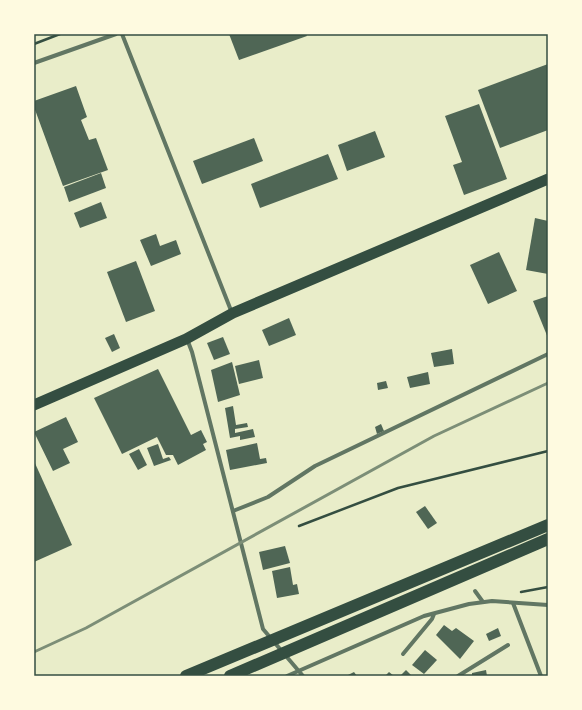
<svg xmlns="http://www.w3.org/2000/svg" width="582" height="710" font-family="Ubuntu,sans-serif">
  <rect width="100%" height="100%" fill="#e9edc9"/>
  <g fill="#4f6655">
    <path d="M229,34H306L307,36L239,60Z"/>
    <path d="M548,64V130L500,148L478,90Z"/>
    <path d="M76,86L87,117L81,120L89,140L96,138L108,170L63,186L34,107V101Z"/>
    <path d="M479,104L507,179L464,195L453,165L462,162L445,116Z"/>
    <path d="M375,131L385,157L347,171L338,145Z"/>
    <path d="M254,138L263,161L202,184L193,161Z"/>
    <path d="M328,154L338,179L260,208L251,184Z"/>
    <path d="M101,173L106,188L69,202L64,187Z"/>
    <path d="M101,202L107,218L80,228L74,213Z"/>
    <path d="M535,218L548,221V274L526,270Z"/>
    <path d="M156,234L160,246L176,240L181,254L151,266L140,240Z"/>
    <path d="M499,252L517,291L488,304L470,265Z"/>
    <path d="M136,261L155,311L126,322L107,272Z"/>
    <path d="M548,296V338L533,301Z"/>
    <path d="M289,318L296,335L269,346L262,330Z"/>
    <path d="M114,334L120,348L112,352L105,338Z"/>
    <path d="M223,337L230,354L214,360L207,343Z"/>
    <path d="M452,349L454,364L434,367L431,353Z"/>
    <path d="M259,360L263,378L239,384L235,366Z"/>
    <path d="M232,362L240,395L218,402L211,370Z"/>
    <path d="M158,369L191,435L201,430L207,442L203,444L206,450L178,465L173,455H166L157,437L122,454L94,398Z"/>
    <path d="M428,372L430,384L410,388L407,377Z"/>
    <path d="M386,381L388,388L378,390L377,383Z"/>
    <path d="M233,406L236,425L247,423L248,427L235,429V433L253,429L255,437L240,440V436L230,438L225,408Z"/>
    <path d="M66,417L78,442L63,449L70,463L53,471L34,432Z"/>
    <path d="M381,424L384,431L377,434L375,427Z"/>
    <path d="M257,443L260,459L266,458L267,463L230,470L226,450Z"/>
    <path d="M158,444L163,459L169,457L171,460L154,466L147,448Z"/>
    <path d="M139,449L147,465L138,470L129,454Z"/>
    <path d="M34,461L72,545L34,562Z"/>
    <path d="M425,506L437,523L428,529L416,512Z"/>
    <path d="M285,546L290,563L263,570L259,552Z"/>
    <path d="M290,567L293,585L297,584L299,594L277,598L272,571Z"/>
    <path d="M444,625L452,631L456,628L474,641L460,659L436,635Z"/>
    <path d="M498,628L501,636L489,641L486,634Z"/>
    <path d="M425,650L437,660L424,674L412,665Z"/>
    <path d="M406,670L412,676H400Z"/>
    <path d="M486,670L487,676H472V673Z"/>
    <path d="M354,672L357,676H346Z"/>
    <path d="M389,672L394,676H385Z"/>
  </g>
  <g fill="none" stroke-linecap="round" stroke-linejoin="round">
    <g stroke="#344e41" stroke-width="2.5">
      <path d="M34,44L60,34"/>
      <path d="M299,526L398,488L548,451"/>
      <path d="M521,592L548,587"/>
    </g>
    <g stroke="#617663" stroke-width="4">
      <path d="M122,34L232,313"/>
      <path d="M34,63L116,34"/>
      <path d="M187,339L192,352L263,629L303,676"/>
      <path d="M233,511L268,497L315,466L548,354"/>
      <path d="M475,591L483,602"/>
      <path d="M513,603L541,676"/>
      <path d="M403,654L432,619L434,614"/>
      <path d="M287,676L424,616L469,604L492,601L548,605"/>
      <path d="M458,676L508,645"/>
    </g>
    <path stroke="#344e41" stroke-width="11" d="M34,405L186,339L233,313L548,179"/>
    <g stroke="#344e41" stroke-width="12">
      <path d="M186,676L548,525"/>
      <path d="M230,676L548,539"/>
    </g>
    <path stroke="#7c8e77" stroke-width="3" d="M34,652L86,628L434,436L548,383"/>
  </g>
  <rect width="582" height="710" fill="none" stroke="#fefae0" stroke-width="70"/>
  <rect x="35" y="35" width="512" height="640" fill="none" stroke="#344e41" stroke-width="1.5"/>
</svg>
